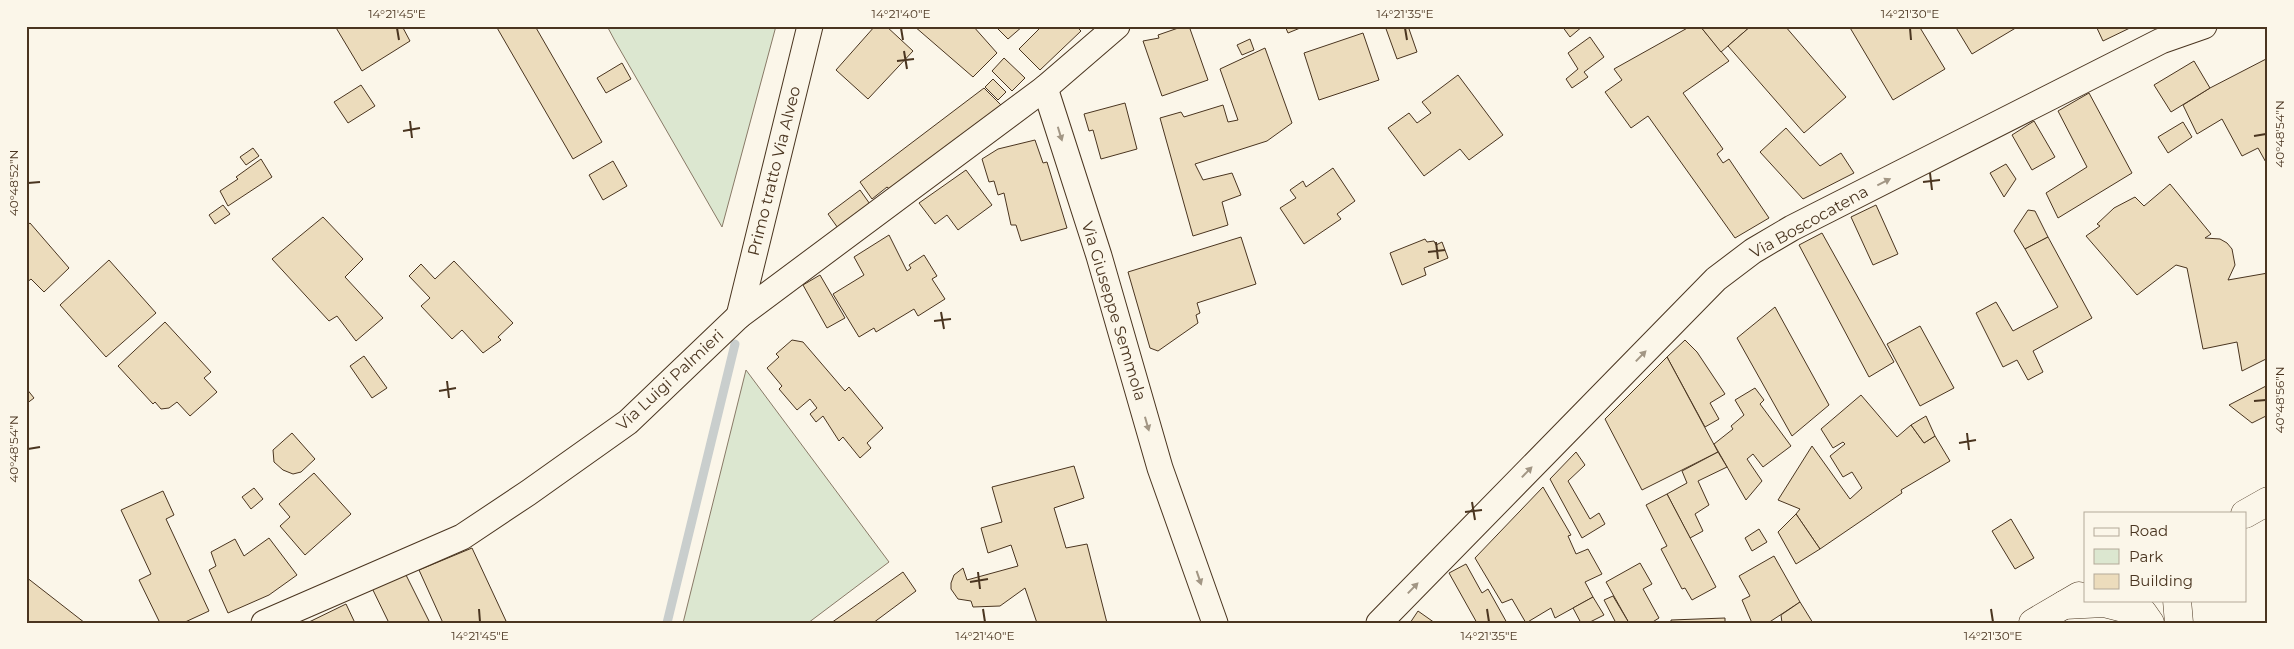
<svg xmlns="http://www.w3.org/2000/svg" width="2294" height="649" font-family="Montserrat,sans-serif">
  <rect width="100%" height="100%" fill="#fbf6e9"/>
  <g fill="#dce7d0" stroke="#887966">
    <path d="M607,26H776L722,227L615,41Z"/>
    <path d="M746,370L889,562L808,623H683Z"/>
  </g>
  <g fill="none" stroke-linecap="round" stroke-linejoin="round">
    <path stroke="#c9cecd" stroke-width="9" d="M667,623L735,344"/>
  </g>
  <g fill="#ecdcbc" stroke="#4a3520">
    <path d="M335,26H402L410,41L362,71Z"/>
    <path d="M496,26H535L602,142L573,159Z"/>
    <path d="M875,26H886L913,51L868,99L836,70Z"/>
    <path d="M914,26H973L997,53L973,77Z"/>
    <path d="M995,26H1023L1008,39Z"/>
    <path d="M1042,26H1076L1081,31L1040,70L1019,49Z"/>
    <path d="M1184,26H1189L1208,80L1162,96L1143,41L1159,38L1158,35Z"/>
    <path d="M1285,26H1305L1288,33Z"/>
    <path d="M1385,26H1408L1417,52L1397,59Z"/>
    <path d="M1562,26H1583L1570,37Z"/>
    <path d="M1691,26H1700L1729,61L1683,93L1723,149L1717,154L1723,163L1729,159L1769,218L1735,238L1648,116L1631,128L1605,92L1622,80L1614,69Z"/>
    <path d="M1700,26H1751L1721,52Z"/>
    <path d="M1751,26H1785L1846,97L1804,133L1728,46Z"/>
    <path d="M1849,26H1919L1945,69L1893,100Z"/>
    <path d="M1955,26H2019L1972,54Z"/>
    <path d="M2096,26H2134L2103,41Z"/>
    <path d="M1363,33L1379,80L1319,100L1304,53Z"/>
    <path d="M1590,37L1604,57L1584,72L1588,77L1572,88L1566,79L1578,69L1568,53Z"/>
    <path d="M1250,39L1254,50L1242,55L1237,45Z"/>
    <path d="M1265,48L1292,123L1267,141L1195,164L1203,180L1232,173L1241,195L1222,202L1228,225L1193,236L1160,118L1181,112L1184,117L1223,105L1228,122L1238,120L1220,69Z"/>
    <path d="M1004,58L1025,78L1012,91L992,71Z"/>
    <path d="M2268,58V166L2258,148L2242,156L2222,119L2197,134L2183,105L2210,88Z"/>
    <path d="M2194,61L2210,88L2171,112L2154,85Z"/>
    <path d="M622,63L631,79L606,93L597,78Z"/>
    <path d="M1458,75L1503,135L1469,160L1460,149L1424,176L1388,128L1409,113L1417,123L1431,113L1422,102Z"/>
    <path d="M993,79L1006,92L998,100L985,87Z"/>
    <path d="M361,85L375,106L348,123L334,102Z"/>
    <path d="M984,88L1002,106L892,191L887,187L872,199L860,182Z"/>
    <path d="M2089,93L2132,173L2058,218L2046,193L2087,167L2058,111Z"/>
    <path d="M1125,103L1137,149L1101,159L1093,130L1089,131L1084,114Z"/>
    <path d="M2034,121L2055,157L2032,170L2012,135Z"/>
    <path d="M2183,122L2192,137L2168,153L2158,137Z"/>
    <path d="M1786,128L1820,166L1841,153L1854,173L1803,199L1760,152Z"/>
    <path d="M1035,140L1043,163L1047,162L1067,228L1021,241L1016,225H1011L1004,193L998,195L994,181L989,182L982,159L998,149Z"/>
    <path d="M253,148L259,156L246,165L240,157Z"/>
    <path d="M261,159L272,177L228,206L220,191L238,179L236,177Z"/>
    <path d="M613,161L627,186L603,200L589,175Z"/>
    <path d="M2006,164L2016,179L2004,197L1990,173Z"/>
    <path d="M1333,168L1355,201L1337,214L1341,219L1304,244L1280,208L1296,198L1290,190L1303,181L1306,187Z"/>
    <path d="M966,170L992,205L958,230L947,215L935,224L919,203Z"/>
    <path d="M2170,184L2211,234L2205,238L2220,239L2227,243L2232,249L2235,265L2228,280L2268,273V358L2242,371L2237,342L2203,349L2187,268L2176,265L2137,295L2086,236L2100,226L2097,224L2114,208L2135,197L2144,206Z"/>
    <path d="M860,190L872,207L840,231L828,214Z"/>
    <path d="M223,205L230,214L215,224L209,215Z"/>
    <path d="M1876,205L1898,254L1873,265L1851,217Z"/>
    <path d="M2028,210L2035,211L2048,237L2025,249L2014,231Z"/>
    <path d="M323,217L363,259L345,277L383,318L356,341L337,316L329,321L272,259Z"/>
    <path d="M30,223L69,268L44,292L31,279L26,283V226Z"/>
    <path d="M1822,233L1894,362L1869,377L1799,245Z"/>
    <path d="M889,235L907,271L911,268L909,265L924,255L937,276L932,279L945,299L918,316L914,309L876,332L874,328L859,337L833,294L864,275L854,257Z"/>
    <path d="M1241,237L1256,284L1197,303L1200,313L1196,315L1198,323L1158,351L1150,348L1128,272Z"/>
    <path d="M2048,237L2092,318L2033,351L2043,372L2028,380L2017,360L2003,367L1976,313L1996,302L2013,331L2058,307L2025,249Z"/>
    <path d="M1425,239L1427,242L1434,241L1436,245L1442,242L1448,258L1424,268L1426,275L1402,285L1390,253Z"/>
    <path d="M109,260L156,313L106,357L60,305Z"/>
    <path d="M454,261L513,323L498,337L501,340L483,353L462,330L452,339L421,306L430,298L409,276L421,264L435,279Z"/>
    <path d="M820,275L845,318L827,328L803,285Z"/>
    <path d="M1775,307L1829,405L1792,436L1737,338Z"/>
    <path d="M165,322L211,372L204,378L217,392L190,416L177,402L169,408L161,409L155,402L153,404L118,366Z"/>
    <path d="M1920,326L1954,388L1920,406L1887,344Z"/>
    <path d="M792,340L803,342L845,391L849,387L883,428L867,443L871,448L860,458L843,437L839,441L823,416L816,422L810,414L817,408L810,399L797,410L779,389L782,386L767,368L779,357L776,354Z"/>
    <path d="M1685,340L1697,352L1725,394L1710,403L1719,419L1705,427L1667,357Z"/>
    <path d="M364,356L387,388L372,398L350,366Z"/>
    <path d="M1667,357L1718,452L1642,490L1605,419Z"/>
    <path d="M2268,385V415L2252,423L2229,405Z"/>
    <path d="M26,388L34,398L26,404Z"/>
    <path d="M1755,388L1764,400L1760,404L1791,446L1763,467L1753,454L1747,459L1762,481L1746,500L1714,444L1733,429L1731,426L1744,415L1735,400Z"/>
    <path d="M1861,395L1897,437L1911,425L1924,443L1935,436L1950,461L1901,490L1902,493L1820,549L1796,514L1800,509L1778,500L1812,446L1850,499L1862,488L1852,472L1843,477L1830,456L1845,444L1843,442L1833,448L1821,429Z"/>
    <path d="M1926,416L1935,436L1924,443L1911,425Z"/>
    <path d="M292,433L315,459L301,472L293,474L283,470L274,462L273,450Z"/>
    <path d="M1576,452L1585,465L1568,481L1590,519L1599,513L1605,524L1582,538L1550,479Z"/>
    <path d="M1718,452L1727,467L1698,481L1709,505L1695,514L1703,531L1690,538L1667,494L1687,483L1682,471Z"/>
    <path d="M1074,466L1084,498L1054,508L1066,548L1087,544L1107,623H1037L1025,588L1000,606L973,607L971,601L958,599L951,589V583L954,575L963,568L967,580L1018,566L1011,545L988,553L981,528L1002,522L992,487Z"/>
    <path d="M314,473L351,514L305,555L280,526L290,517L279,504Z"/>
    <path d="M1543,487L1571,535L1568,536L1576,554L1588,549L1602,574L1585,582L1593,597L1555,618L1551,608L1526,623L1512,599L1502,603L1475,558Z"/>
    <path d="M254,488L263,499L251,509L242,497Z"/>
    <path d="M163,491L174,515L166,519L209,611L183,623H160L139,580L151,574L121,510Z"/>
    <path d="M1667,494L1716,587L1692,600L1685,588L1682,589L1661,549L1667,546L1646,505Z"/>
    <path d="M1796,514L1820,549L1796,564L1778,532Z"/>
    <path d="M2011,519L2034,558L2015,569L1992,531Z"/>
    <path d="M1759,529L1767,542L1752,551L1745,538Z"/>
    <path d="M269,538L297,575L269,595L228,613L209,570L216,566L211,552L235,539L244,556Z"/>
    <path d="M472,548L506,621L502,623H443L419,570Z"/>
    <path d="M1774,556L1800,602L1768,623H1752L1742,600L1750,596L1739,576Z"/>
    <path d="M1640,563L1652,584L1643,589L1659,618L1651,623H1629L1606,582Z"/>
    <path d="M1466,564L1482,593L1488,589L1507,623H1477L1449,573Z"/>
    <path d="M404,571L430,623H389L371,586Z"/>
    <path d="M903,572L916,591L873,623H831Z"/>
    <path d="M26,577L85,623H26Z"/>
    <path d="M1613,596L1629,623H1616L1604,600Z"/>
    <path d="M1593,597L1604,615L1588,623H1581L1573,608Z"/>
    <path d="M1800,602L1813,623H1782L1781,615Z"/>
    <path d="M346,604L355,623H307Z"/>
    <path d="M1418,611L1435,623H1410Z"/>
    <path d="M1725,618V623H1671V620Z"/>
  </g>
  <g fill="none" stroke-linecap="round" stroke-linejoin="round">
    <g stroke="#4a3520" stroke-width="27">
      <g id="street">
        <path d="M1045,88L1099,256L1160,468L1215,623"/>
        <path d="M739,316L810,26"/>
        <path d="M264,623L462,537L528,493L628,422L739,316L1045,88L1117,26"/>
        <path d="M1379,623L1716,279L1753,251L1792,228L2161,41L2204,26"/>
      </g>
    </g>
    <g stroke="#4a3520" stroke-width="29">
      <g id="secondary">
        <path d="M2245,514L2268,501"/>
        <path d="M2177,600L2179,623"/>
        <path d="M2064,605L2104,603L2143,613L2150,623"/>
        <path d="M2033,623L2079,596"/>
      </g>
    </g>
    <use href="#street" stroke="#fbf6e9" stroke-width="25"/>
    <use href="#secondary" stroke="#fbf6e9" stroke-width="28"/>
  </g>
  <defs><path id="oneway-solid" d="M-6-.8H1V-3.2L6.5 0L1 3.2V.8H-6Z" transform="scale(1.25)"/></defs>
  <g fill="#a29684">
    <use href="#oneway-solid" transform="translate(1060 134) rotate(73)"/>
    <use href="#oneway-solid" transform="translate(1884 182) rotate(-27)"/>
    <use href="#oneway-solid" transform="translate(1641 356) rotate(-46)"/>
    <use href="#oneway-solid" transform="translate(1147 424) rotate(74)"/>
    <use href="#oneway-solid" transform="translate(1527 472) rotate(-46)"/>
    <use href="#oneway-solid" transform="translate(1199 578) rotate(71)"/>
    <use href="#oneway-solid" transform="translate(1413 588) rotate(-46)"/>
  </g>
  <path fill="none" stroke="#4a3520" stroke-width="2" d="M397,28L399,40M901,28L903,40M1405,28L1407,40M1910,28L1911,40M904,51L907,69M897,61L914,59M410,121L412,138M403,131L420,128M2254,136L2266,134M1930,173L1932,190M1923,182L1940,180M28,183L40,182M1436,242L1438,259M1428,252L1445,250M941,312L944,329M934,321L951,319M447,381L449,398M439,391L456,388M2254,401L2266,400M1967,433L1969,450M1959,443L1976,440M28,449L40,447M1472,502L1475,520M1465,512L1482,510M978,572L980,589M970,582L988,579M479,609L480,622M983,609L985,622M1487,609L1489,622M1991,609L1993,622"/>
  <g text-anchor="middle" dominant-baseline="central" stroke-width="4" stroke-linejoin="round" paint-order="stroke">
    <g font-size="16" fill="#4a3520" stroke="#fbf6e9">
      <text transform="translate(774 171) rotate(-76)">Primo tratto Via Alveo</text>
      <text transform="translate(1809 222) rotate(-29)">Via Boscocatena</text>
      <text transform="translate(1114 311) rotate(73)">Via Giuseppe Semmola</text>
      <text transform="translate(670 380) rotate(-43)">Via Luigi Palmieri</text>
    </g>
  </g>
  <rect width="2294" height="649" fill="none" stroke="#fbf6e9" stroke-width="55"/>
  <rect x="2084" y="512" width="162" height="90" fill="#fbf6e9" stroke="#b4a999"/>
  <rect x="2094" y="528" width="25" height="8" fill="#fbf6e9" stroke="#b4a999"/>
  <text x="2129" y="536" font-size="15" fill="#4a3520">Road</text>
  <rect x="2094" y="549" width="25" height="15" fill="#dce7d0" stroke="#b4a999"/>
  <text x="2129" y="562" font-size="15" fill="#4a3520">Park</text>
  <rect x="2094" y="574" width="25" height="15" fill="#ecdcbc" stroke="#b4a999"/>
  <text x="2129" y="586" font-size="15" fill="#4a3520">Building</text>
  <rect x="28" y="28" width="2238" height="594" fill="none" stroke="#4a3520" stroke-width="2"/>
  <g font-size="12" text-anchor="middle" fill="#4a3520">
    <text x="397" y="18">14°21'45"E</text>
    <text x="901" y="18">14°21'40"E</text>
    <text x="1405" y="18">14°21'35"E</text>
    <text x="1910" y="18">14°21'30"E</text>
    <text transform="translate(2280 134) rotate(-90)" y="4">40°48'54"N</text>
    <text transform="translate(14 183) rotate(-90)" y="4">40°48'52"N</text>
    <text transform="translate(2280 400) rotate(-90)" y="4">40°48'56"N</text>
    <text transform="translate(14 449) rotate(-90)" y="4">40°48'54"N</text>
    <text x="480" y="640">14°21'45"E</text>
    <text x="985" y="640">14°21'40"E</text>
    <text x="1489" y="640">14°21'35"E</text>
    <text x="1993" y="640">14°21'30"E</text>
  </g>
</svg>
